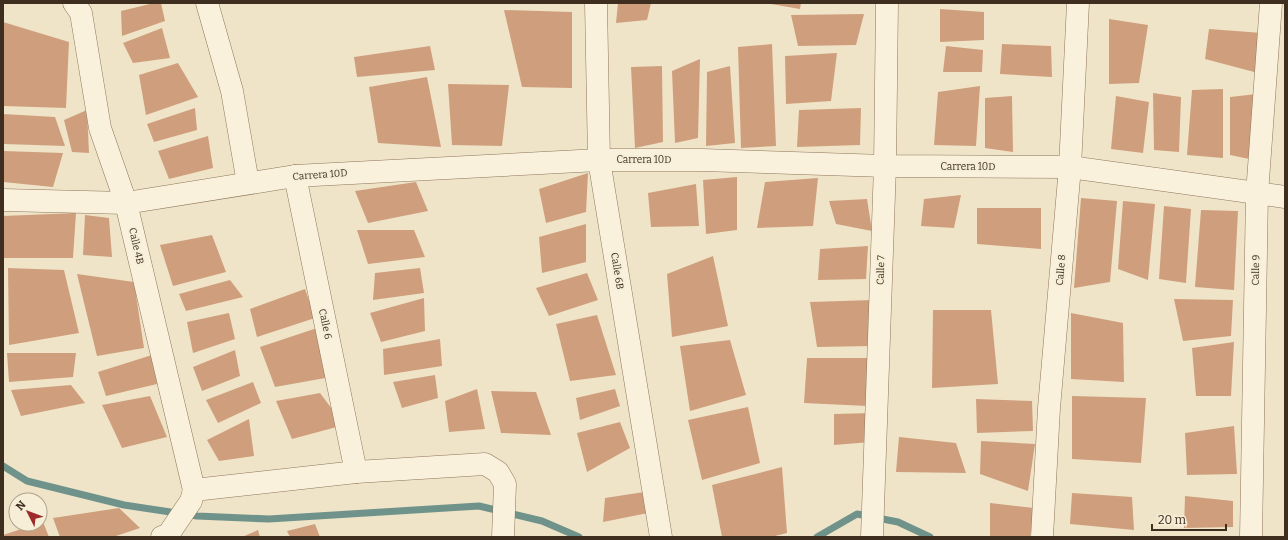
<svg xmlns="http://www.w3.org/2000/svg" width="1288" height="540" font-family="Bitter,serif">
  <rect width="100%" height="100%" fill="#f0e4c8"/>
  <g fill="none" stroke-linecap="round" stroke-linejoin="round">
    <g stroke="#6f938a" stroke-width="7">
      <path d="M3,466L27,481L124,505L197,516L269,519L479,506L542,521L579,537"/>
      <path d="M817,537L857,514L898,522L930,537"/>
    </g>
  </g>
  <g fill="#cf9f7d">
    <path d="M154,3H161L165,21L122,36L121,11Z"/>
    <path d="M618,3H651L647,20L616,23Z"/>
    <path d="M765,3H801L800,9Z"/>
    <path d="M940,9L984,12V40L940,42Z"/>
    <path d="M504,10L572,12V88L522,87Z"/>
    <path d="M864,14L856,45L798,46L791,15Z"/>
    <path d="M1109,19L1148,25L1139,83L1109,84Z"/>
    <path d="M3,22L69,42L66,108L3,106Z"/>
    <path d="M162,28L170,58L133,63L123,43Z"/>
    <path d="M1209,29L1262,33L1258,73L1205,59Z"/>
    <path d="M772,44L776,146L741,148L738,47Z"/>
    <path d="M1002,44L1051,46L1052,77L1000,74Z"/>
    <path d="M430,46L435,70L357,77L354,57Z"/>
    <path d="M946,46L983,50L982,72H943Z"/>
    <path d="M837,53L831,101L786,104L785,56Z"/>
    <path d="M700,59L698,138L675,143L672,71Z"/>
    <path d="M178,63L198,97L146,115L139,75Z"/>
    <path d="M662,66L663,142L635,148L631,67Z"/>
    <path d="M730,66L735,143L706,146L707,72Z"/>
    <path d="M427,77L441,147L378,143L369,87Z"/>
    <path d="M448,84L509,85L502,146L452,145Z"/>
    <path d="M980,86L976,146L934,145L938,92Z"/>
    <path d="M1223,89V158L1187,155L1192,90Z"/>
    <path d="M1153,93L1181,97L1179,152L1154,150Z"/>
    <path d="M1257,94L1254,160L1230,155V97Z"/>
    <path d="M1012,96L1013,152L985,148V98Z"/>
    <path d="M1116,96L1149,102L1143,153L1111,149Z"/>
    <path d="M195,108L197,130L154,142L147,124Z"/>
    <path d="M861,108L860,145L797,147L799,110Z"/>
    <path d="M87,110L89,153L72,152L64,120Z"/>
    <path d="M3,114L55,117L65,146L3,144Z"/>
    <path d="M208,136L213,168L169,179L158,151Z"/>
    <path d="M3,151L63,153L53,187L3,182Z"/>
    <path d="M588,173L586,212L546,223L539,189Z"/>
    <path d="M737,177V230L706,234L703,180Z"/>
    <path d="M818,178L813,226L757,228L765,182Z"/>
    <path d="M416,182L428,211L368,223L355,191Z"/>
    <path d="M696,184L699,226L651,227L648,193Z"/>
    <path d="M961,195L954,228L921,226L924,199Z"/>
    <path d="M1081,198L1117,201L1110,282L1074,288Z"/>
    <path d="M867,199L872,231L836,224L829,201Z"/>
    <path d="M1123,201L1155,204L1148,280L1118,269Z"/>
    <path d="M1164,206L1191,209L1186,283L1159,279Z"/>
    <path d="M977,208H1041V249L977,244Z"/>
    <path d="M1201,210L1238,211L1234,290L1195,287Z"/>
    <path d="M76,213L73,258H3V216Z"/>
    <path d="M85,215L109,218L112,257L83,255Z"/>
    <path d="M586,224V262L542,273L539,237Z"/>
    <path d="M357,230H414L425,257L368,264Z"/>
    <path d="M212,235L226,272L173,286L160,245Z"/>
    <path d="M868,246L866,279L818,280L820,249Z"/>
    <path d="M713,256L728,326L672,337L667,274Z"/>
    <path d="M8,268L64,270L79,333L9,345Z"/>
    <path d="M420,268L424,293L373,300L375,273Z"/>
    <path d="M587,273L598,300L549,316L536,288Z"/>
    <path d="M77,274L134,282L144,348L97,356Z"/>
    <path d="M230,280L243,297L186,311L179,294Z"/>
    <path d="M305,289L315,318L257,337L250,309Z"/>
    <path d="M424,298L425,331L381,342L370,313Z"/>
    <path d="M1174,299L1233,300L1231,336L1183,341Z"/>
    <path d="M872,300V346L817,347L810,302Z"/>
    <path d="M933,310H991L998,384L932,388Z"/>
    <path d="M229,313L235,339L193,353L187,322Z"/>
    <path d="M1071,313L1123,323L1124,382L1071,379Z"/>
    <path d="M597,315L616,375L570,381L556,324Z"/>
    <path d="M317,328L331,377L275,387L260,347Z"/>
    <path d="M440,339L442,366L384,375L383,349Z"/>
    <path d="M730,340L746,395L690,411L680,346Z"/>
    <path d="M1234,342L1231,396H1196L1192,348Z"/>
    <path d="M235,350L240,376L202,391L193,367Z"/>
    <path d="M7,353H76L73,377L9,382Z"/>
    <path d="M152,355L157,384L106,396L98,372Z"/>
    <path d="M807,358H873L867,406L804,403Z"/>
    <path d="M435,375L438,398L402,408L393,382Z"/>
    <path d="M253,382L261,403L218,423L206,400Z"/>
    <path d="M71,385L85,403L21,416L11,390Z"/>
    <path d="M477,389L485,429L449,432L445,401Z"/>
    <path d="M615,389L620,406L580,420L576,398Z"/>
    <path d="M491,391L536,392L551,435L501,433Z"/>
    <path d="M320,393L344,425L292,439L276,401Z"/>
    <path d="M150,396L167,437L122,448L102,405Z"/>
    <path d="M1072,396L1146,398L1141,463L1072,459Z"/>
    <path d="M976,399L1032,401L1033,431L977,433Z"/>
    <path d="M748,407L760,463L702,480L688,420Z"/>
    <path d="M872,413L871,442L834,445V414Z"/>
    <path d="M249,419L254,456L219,461L207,440Z"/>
    <path d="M620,422L630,448L587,472L577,433Z"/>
    <path d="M1234,426L1237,474L1187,475L1185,433Z"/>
    <path d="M899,437L956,443L966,473L896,472Z"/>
    <path d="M981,441L1035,444L1028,491L980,474Z"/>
    <path d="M782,467L787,533L771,537H722L712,485Z"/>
    <path d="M644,492L648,513L603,522L605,498Z"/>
    <path d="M1072,493L1132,497L1134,530L1070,524Z"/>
    <path d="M1185,496L1233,501V527L1184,528Z"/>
    <path d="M990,503L1034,508L1030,537H990Z"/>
    <path d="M119,508L140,528L113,537H60L53,518Z"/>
    <path d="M43,522L49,537H3V535Z"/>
    <path d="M315,524L320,537H290L287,531Z"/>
    <path d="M258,530L260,537H242Z"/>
  </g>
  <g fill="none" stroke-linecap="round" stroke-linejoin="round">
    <g stroke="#8d765c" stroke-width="23">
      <g id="minor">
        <path d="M74,3L81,13L100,128L126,203L194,490"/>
        <path d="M207,3L232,91L248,183"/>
        <path d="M596,3L599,160L661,537"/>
        <path d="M295,176L356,472"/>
        <path d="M3,200L126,203L295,176L599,160H702L885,166L1070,167L1285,197"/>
        <path d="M194,490L356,472L485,464L498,472L505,484L503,537"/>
        <path d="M162,537L168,535L191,501L194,490"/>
        <path d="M872,537L885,166L887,3"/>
        <path d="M1042,537L1049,408L1070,167L1078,3"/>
        <path d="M1251,537L1257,194L1271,3"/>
      </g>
    </g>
    <use href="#minor" stroke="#faf1dc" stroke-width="22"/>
  </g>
  <g text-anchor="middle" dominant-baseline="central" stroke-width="4" stroke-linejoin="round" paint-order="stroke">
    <g font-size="10" fill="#3d2e20" stroke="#f7eed8">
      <text x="644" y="160">Carrera 10D</text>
      <text x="968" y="167">Carrera 10D</text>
      <text transform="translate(320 175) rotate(-4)">Carrera 10D</text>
      <text transform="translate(136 246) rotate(77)">Calle 4B</text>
      <text transform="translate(881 270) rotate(-88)">Calle 7</text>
      <text transform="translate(1061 270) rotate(-85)">Calle 8</text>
      <text transform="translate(1256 270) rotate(-89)">Calle 9</text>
      <text transform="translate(617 271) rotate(81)">Calle 6B</text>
      <text transform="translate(325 324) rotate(78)">Calle 6</text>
    </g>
  </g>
  <rect width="1288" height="540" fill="none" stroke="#3d2e20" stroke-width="8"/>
  <g transform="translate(28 512) rotate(312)"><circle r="19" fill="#f7eed8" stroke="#ada18e"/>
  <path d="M0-3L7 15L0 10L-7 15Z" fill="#9e2a2b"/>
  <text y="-6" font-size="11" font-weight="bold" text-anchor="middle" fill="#3d2e20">N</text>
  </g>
  <path d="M1152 524v6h74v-6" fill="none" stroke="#3d2e20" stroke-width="2"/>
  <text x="1158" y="524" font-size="12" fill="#3d2e20" stroke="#f7eed8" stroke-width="3" paint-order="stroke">20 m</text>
</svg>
